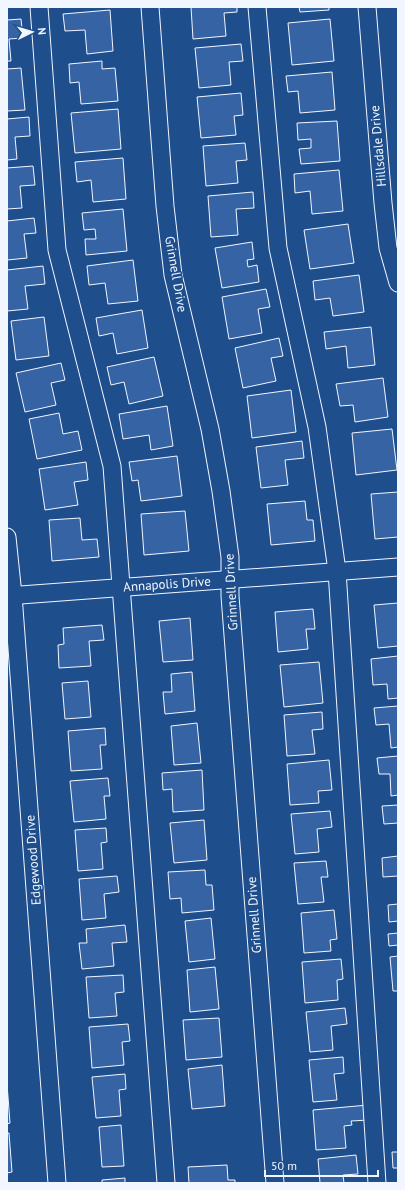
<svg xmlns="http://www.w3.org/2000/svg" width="405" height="1190" font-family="'PT Sans',sans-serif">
  <rect width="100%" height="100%" fill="#1f4e8c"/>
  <g fill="#3563a3" stroke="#f2f6ff">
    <path d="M191,7H237V12L224,13L226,36L193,39Z"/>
    <path d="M299,7H329V10L300,12Z"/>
    <path d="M110,10L113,51L87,54L85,30L65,31L63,14Z"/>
    <path d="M21,19L23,38L9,39L11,61H7V20Z"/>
    <path d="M330,19L334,61L292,65L288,23Z"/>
    <path d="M241,44L243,61L229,62L231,85L199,88L195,48Z"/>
    <path d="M102,61V69L115,68L118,101L81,104L79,82L70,83L69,64Z"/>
    <path d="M21,68L25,110L7,111V69Z"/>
    <path d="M332,72L335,110L300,113L298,91L288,92L286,76Z"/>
    <path d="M241,93L243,115L234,116L236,135L201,138L197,97Z"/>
    <path d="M118,109L121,149L75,153L71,113Z"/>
    <path d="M29,117L30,136L15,137L17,159L7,160V119Z"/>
    <path d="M337,121L340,161L301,164L299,149L311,148V139L298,140L297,123Z"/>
    <path d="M245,143L247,160L236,161L238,183L206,186L203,146Z"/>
    <path d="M123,158L126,199L93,202L91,180L77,182L75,162Z"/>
    <path d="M33,166L35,185L20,186L22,208L7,209V168Z"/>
    <path d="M339,170L343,211L312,214L310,191L295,193L294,174Z"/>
    <path d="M253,192L254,208L236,209L238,235L211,237L208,196Z"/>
    <path d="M123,209L127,251L86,255L85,239H96L95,229L84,230L82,213Z"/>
    <path d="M34,218L36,233L24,234L27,258L7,260V221Z"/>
    <path d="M348,224L354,263L310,269L304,230Z"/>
    <path d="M252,242L254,259L247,260L248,267L257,265L259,282L222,288L215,248Z"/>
    <path d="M133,260L138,301L108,304L105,283L89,285L87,266Z"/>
    <path d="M43,266L45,284L25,286L28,309L7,311V270Z"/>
    <path d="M359,275L364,312L333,316L330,298L315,300L313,281Z"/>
    <path d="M266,289L270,307L258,309L262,333L229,339L222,297Z"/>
    <path d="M142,310L148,348L117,354L113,333L99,336L96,318Z"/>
    <path d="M44,317L49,356L16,360L11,321Z"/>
    <path d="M371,327L375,365L348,368L346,346L326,349L324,332Z"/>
    <path d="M279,338L283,356L271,358L276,381L243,388L235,348Z"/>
    <path d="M154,357L163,396L129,404L124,382L111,385L107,367Z"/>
    <path d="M61,363L65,380L51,383L56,405L25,412L16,373Z"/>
    <path d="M383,378L388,417L355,422L353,405L340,406L336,384Z"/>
    <path d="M291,390L296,432L252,438L247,396Z"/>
    <path d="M167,406L173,446L151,450L149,435L123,439L119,414Z"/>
    <path d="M59,413L63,434L78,431L82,450L37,459L29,419Z"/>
    <path d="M392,429L397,470L356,475L352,433Z"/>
    <path d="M302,441L304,458L285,460L288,485L261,488L256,447Z"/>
    <path d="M177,456L182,496L141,501L138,480L132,481L129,462Z"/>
    <path d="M86,462L88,480L74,482L78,505L45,510L39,469Z"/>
    <path d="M398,492V537L375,539L371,494Z"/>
    <path d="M305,501L307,520H313L315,541L271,545L267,504Z"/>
    <path d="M185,511L189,551L144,555L141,514Z"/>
    <path d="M80,518L82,540L97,539L99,557L52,561L49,520Z"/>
    <path d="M398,603V646L378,648L374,605Z"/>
    <path d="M313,609L315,629H306L308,649L278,652L275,612Z"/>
    <path d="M190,618L193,660L163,662L159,621Z"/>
    <path d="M102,625L104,640L89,641L91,666L59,668L58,645L64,644L63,628Z"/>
    <path d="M398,656V698L388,699L387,684L373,685L371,659Z"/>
    <path d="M319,662L323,703L284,707L280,665Z"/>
    <path d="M192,672L195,711L165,714L163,692H172L171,674Z"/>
    <path d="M88,681L91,717L65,719L62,683Z"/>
    <path d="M398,706V747L391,748L389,724L376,725L374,708Z"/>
    <path d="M322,712L323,729L312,730L315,754L287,756L284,715Z"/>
    <path d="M197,723L201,763L174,765L171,726Z"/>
    <path d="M105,728L106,745H100L102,769L71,771L68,731Z"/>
    <path d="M398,756V795L391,796L390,774H379L377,758Z"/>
    <path d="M329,760L332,790L318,791L319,803L290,805L287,764Z"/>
    <path d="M202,770L204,810L173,812L172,789L163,790L162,773Z"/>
    <path d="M108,778L110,796H104L106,819L74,822L70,781Z"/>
    <path d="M398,805V823L384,824L382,806Z"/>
    <path d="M330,811L332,827L317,829L319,852L295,854L291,814Z"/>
    <path d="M204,820L207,860L174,863L170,823Z"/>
    <path d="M106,828L107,842L101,843L103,869L78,871L75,830Z"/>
    <path d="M398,856V876L383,877L382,858Z"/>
    <path d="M326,861L328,877H321L324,902L298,904L294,863Z"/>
    <path d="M205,870L206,885H212L214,910L182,913L181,898L170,899L168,872Z"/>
    <path d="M117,876L119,892L104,894L106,918L82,920L79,879Z"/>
    <path d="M398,904V921L389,922L388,905Z"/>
    <path d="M334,910L337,939L330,940L331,951L304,953L301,913Z"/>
    <path d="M211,918L215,959L189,962L185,921Z"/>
    <path d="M125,925L127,942L112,943L114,966L82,969L79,943H87L86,929Z"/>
    <path d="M398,933V945L389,946L388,934Z"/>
    <path d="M398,956V991H393L390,957Z"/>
    <path d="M341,959L343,979L337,980L338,1000L305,1003L302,962Z"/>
    <path d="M215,967L219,1009L190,1012L187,970Z"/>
    <path d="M123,975L124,992L115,993L117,1016L89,1018L86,977Z"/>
    <path d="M345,1008L347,1024L331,1026L333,1050L310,1052L306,1012Z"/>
    <path d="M219,1018L222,1057L186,1060L183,1020Z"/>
    <path d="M128,1024L130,1041L122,1042L124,1065L92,1068L89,1027Z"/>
    <path d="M343,1057L344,1073L334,1074L337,1100L313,1102L309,1060Z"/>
    <path d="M222,1065L225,1106L192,1109L188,1069Z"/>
    <path d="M125,1074L126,1089L119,1090L121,1116L96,1118L92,1077Z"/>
    <path d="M7,1084L10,1123L7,1124Z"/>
    <path d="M368,1105L369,1120L351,1121L352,1125L344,1126L346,1148L316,1150L313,1110Z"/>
    <path d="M121,1125L124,1166L102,1167L99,1127Z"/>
    <path d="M7,1133H9L12,1172L7,1173Z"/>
    <path d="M392,1152H398V1168H393Z"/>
    <path d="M356,1155L358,1174L343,1175L344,1183H320L318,1159Z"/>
    <path d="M227,1165L228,1180H235V1183H189L188,1167Z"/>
    <path d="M125,1178V1183H102V1180Z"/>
  </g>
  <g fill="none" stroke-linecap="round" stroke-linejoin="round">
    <g stroke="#f2f6ff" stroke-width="19">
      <g id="minor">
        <path d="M39,7L57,250L112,466L166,1183"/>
        <path d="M150,7L165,206L173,275L210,429L221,491L230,557V596L275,1183"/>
        <path d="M257,7L278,248L317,427L337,571L377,1183"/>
        <path d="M367,7L383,203L388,248L398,283"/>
        <path d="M7,537L13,595L57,1183"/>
        <path d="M7,596L398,567"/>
      </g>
    </g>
    <use href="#minor" stroke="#1f4e8c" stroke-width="17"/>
  </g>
  <g text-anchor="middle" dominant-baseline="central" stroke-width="3" stroke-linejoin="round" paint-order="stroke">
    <g font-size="13" fill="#f2f6ff" stroke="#1f4e8c">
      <text transform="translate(378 146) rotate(-95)">Hillsdale Drive</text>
      <text transform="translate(176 274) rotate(80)">Grinnell Drive</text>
      <text transform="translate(167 584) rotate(-4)">Annapolis Drive</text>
      <text transform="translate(231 592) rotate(-93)">Grinnell Drive</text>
      <text transform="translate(33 860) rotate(-94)">Edgewood Drive</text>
      <text transform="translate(254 915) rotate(-94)">Grinnell Drive</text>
    </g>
  </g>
  <rect width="405" height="1190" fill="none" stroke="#f2f6ff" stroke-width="16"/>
  <g transform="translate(32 32) rotate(85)" stroke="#1f4e8c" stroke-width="3" paint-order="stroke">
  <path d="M0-3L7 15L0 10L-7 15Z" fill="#f2f6ff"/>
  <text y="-6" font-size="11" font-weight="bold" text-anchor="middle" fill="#f2f6ff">N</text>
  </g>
  <path d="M265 1170v6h113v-6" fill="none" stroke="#f2f6ff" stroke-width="2"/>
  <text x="271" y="1170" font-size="12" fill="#f2f6ff" stroke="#1f4e8c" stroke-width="3" paint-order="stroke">50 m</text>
</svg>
